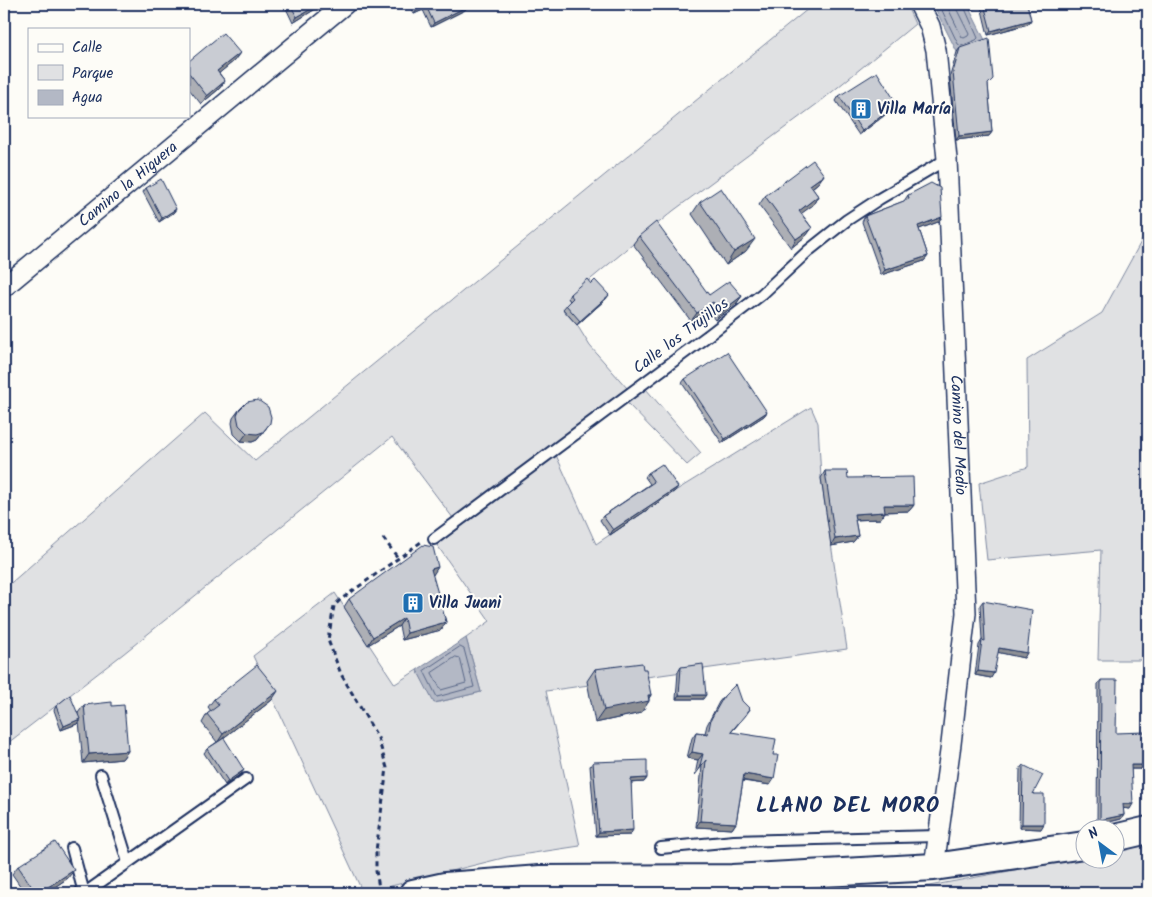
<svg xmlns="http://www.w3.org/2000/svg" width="1152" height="897" font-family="Kalam,sans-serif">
  <rect width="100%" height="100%" fill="#fdfcf7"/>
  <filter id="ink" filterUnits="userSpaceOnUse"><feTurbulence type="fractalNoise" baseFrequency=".02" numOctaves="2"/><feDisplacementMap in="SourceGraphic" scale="10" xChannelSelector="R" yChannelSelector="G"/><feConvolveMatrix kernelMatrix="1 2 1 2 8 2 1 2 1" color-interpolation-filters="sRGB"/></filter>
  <g filter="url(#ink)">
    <g fill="#e0e1e3" stroke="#7e88a0">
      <path d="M814,4H906L915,24L821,101L673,211L568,298L571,302L563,310L577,325L590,346L627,388L453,518L392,437L123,654L4,746V589L205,413L255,461Z"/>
      <path d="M1081,4H1148L1083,10Z"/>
      <path d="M1148,229V660H1098L1101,550L987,560L979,483L1028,467L1027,360L1102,313Z"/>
      <path d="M646,389L701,453L687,465L627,403Z"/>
      <path d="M811,407L818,423L821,478L847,649L546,691L580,846L507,857L363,893L253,656L335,593L395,684L417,670L435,703L481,692L466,638L490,621L437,545L556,455L596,544L675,491Z"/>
      <path d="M1148,844V893H914L913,889L1084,857V860H1114L1115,852Z"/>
    </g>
    <g fill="#b3b8c5" stroke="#76819c">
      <path d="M933,4H967L986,42L957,52Z"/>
      <path d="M466,638L481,692L434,703L417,670Z"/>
    </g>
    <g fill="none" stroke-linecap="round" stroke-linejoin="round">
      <g stroke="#586687" stroke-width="1">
        <path d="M939,4L958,44L961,46L976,40L978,38L963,4"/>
        <path d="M946,4L962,37L964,38L968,36L969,34L957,10L956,4"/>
        <path d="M460,647L464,649L474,687L437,697L424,671Z"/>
        <path d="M456,657L460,658L466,683L441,690L432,673Z"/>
      </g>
      <g stroke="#1b2f5e" stroke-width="14">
        <g id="lane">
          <path d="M434,539L710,334L762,294L808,251L847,220L879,199L947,159"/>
          <path d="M101,775L128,862"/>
          <path d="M72,848L84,893"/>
          <path d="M661,848L734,841L938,836"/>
          <path d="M85,893L246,779"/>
        </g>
      </g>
      <g stroke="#1b2f5e" stroke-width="22">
        <g id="street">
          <path id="s1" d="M919,4L930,26L936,50L947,159L966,613L951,744L934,867"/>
          <path id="s2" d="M4,287L345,4"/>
        </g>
      </g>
      <g stroke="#1b2f5e" stroke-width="30">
        <g id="secondary">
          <path d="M1114,838L1148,830"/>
          <path d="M413,893L445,886L540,879L732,878L934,867L1084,845"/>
        </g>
      </g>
      <g stroke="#1b2f5e" stroke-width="3" stroke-dasharray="5 4" stroke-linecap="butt">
        <path d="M383,538L398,558"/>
        <path d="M380,893L376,871V851L387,768L378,738L341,674L328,640L334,606L340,600L421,542"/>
      </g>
      <use href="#lane" stroke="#fdfcf7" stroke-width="10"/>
      <use href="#street" stroke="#fdfcf7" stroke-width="19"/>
      <use href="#secondary" stroke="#fdfcf7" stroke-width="26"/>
    </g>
    <g fill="#adafb5" stroke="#1b2f5e">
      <path d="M284,4H328L319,11L317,8L293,23Z"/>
      <path d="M409,4H467L468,6L465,10L431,27L423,10L414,14Z"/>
      <path d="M967,4H1027L1031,20L1028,24L988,35L981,6L970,10Z"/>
      <path d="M960,48L988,85L992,132L989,136L956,140L950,76L957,52Z"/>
      <path d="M189,61H234L219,73L225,81L219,89L201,104L189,89Z"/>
      <path d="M839,96L897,104L894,108L859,135L836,101Z"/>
      <path d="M824,175L818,183L812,188L818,196L813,205L801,213L812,228L806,236L791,248L759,205L765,196Z"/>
      <path d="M146,188L176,209L173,213L159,222L143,192Z"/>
      <path d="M908,195L942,217L938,222L919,229L928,256L924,261L881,275L862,222L865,216L904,201Z"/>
      <path d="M700,202L746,251L726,265L692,214Z"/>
      <path d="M639,236L709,295L742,296L736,304L715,320L707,310L691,321L633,244Z"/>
      <path d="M570,294L606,299L577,325L563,309L570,301L568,298Z"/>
      <path d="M685,379L767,412L764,416L722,443L682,383Z"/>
      <path d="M239,410L270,423L257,440L252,442L241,441L234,434L232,423L233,418Z"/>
      <path d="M825,471L848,478L914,505L909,511L885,512L880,519L855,520L858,536L853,542L831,546L821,478Z"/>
      <path d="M648,473L675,491L610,535L600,520L603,516L650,484L645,477Z"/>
      <path d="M438,567L432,575L446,622L441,630L402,640L399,626L368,645L344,607L349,599Z"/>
      <path d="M983,601L1024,658L998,652L991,678L975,675L979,645L982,640L980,605Z"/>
      <path d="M681,667L703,699H676L678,672Z"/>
      <path d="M595,669H643L651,695L649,698V701L641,713L595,723L587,681Z"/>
      <path d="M1101,680L1116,733L1145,765L1142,769H1131L1130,809L1123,808L1124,815L1121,819L1097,825L1098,684Z"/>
      <path d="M724,696L746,715L731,732L773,755L770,785L743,781L736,823L732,829L696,827L702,766L695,775L698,760L687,758L692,738L696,732L705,733L707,725L719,702Z"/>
      <path d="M214,699L272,700L222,739L241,774L225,785L204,753L207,749L217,742L202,723L207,714L211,711L208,707Z"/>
      <path d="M84,705L112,706L128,751L122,759L83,763L79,721L77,724L61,730L54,710L56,706L78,716V713Z"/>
      <path d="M593,762L647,778L644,782L631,783L630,835L596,836L590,766Z"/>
      <path d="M1023,765L1033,794L1041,829L1019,828L1020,769Z"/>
      <path d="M18,866L68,878L46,893H25L12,874Z"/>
    </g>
    <g fill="#8d8f94" stroke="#1b2f5e">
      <path d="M320,4L317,8L293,23L297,17Z"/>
      <path d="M325,4H328L319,11L323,6Z"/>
      <path d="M978,4H982L981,6L970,10L973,6Z"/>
      <path d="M426,6L423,10L414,14L417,10Z"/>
      <path d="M468,6L465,10L431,27L434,23Z"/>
      <path d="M1031,20L1028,24L988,35L991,31Z"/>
      <path d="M240,53L234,61L211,80L217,71Z"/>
      <path d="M225,81L219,89L201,104L207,96Z"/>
      <path d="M897,104L894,108L859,135L862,131Z"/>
      <path d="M992,132L989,136L956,140L959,136Z"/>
      <path d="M824,175L818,183L804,194L810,185Z"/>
      <path d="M818,196L813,205L794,219L799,211Z"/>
      <path d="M176,209L173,213L159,222L162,218Z"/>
      <path d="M942,217L938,222L914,231L918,226Z"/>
      <path d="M812,228L806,236L791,248L796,239Z"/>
      <path d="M755,239L746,251L726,265L734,252Z"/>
      <path d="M928,256L924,261L881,275L885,270Z"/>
      <path d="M609,295L606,299L577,325L580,321Z"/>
      <path d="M742,296L736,304L715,320L721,312Z"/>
      <path d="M713,302L707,310L691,321L697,313Z"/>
      <path d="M767,412L764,416L722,443L725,439Z"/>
      <path d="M270,423L257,440L252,442L241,441L247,433Z"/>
      <path d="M678,487L675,491L610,535L613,530Z"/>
      <path d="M884,505H914L909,511L880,512Z"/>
      <path d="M885,512L880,519L850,520L854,514Z"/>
      <path d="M858,536L853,542L831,546L835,539Z"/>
      <path d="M438,567L433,575L426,577L431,569Z"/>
      <path d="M404,618L399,626L368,645L373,637Z"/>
      <path d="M446,622L441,630L402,640L407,633Z"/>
      <path d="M999,648L1027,653L1024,658L996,652Z"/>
      <path d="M978,671L994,673L991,678L975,675Z"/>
      <path d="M278,691L272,700L217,743L223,734Z"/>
      <path d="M648,695H651L647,701H649L641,713L595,723L604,710Z"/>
      <path d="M679,695H706L703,699H676Z"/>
      <path d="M750,709L746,715L726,738L731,732Z"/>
      <path d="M80,719L77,724L61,730L64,726Z"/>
      <path d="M128,751L122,759L83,763L89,754Z"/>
      <path d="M692,752L703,754L698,760L687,758Z"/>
      <path d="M1131,765H1145L1142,769H1128Z"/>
      <path d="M244,770L241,774L225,785L228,781Z"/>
      <path d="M744,774L774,779L770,785L740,780Z"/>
      <path d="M647,778L644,782L628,783L631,779Z"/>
      <path d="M1123,804H1133L1130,809L1120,808Z"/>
      <path d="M1124,815L1121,819L1097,825L1100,820Z"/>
      <path d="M700,821L736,823L732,829L696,827Z"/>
      <path d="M1022,824H1044L1041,829L1019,828Z"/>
      <path d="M633,830L630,835L596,836L599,832Z"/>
      <path d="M74,870L68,878L46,893H39Z"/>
    </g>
    <g fill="#c9ccd3" stroke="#1b2f5e">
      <path d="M290,4H320L297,17Z"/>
      <path d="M414,4H467L468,6L434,23L426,6L417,10Z"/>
      <path d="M984,4H1027L1031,20L991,31Z"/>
      <path d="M223,33L240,53L217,71L225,81L207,96L189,73V61Z"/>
      <path d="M989,38L993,79L988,84L992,132L959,136L953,72L960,48Z"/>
      <path d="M877,72L897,104L862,131L839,96Z"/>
      <path d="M813,160L824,175L810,185L818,196L799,211L812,228L796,239L765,196Z"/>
      <path d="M161,179L176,209L162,218L146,188Z"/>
      <path d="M931,183L940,188L942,217L918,226L928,256L885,270L865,216L909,199L908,195Z"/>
      <path d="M721,188L755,239L734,252L700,202Z"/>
      <path d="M656,222L709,295L729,281L742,296L721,312L713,302L697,313L639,236Z"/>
      <path d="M587,279L591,284L595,280L609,295L580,321L566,305L573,298L570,294Z"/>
      <path d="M727,352L767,412L725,439L685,379Z"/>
      <path d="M258,400L268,407L271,417L270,423L263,432L257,434L247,433L239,425L237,415L239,410L247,402Z"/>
      <path d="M662,464L678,487L613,530L603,516L654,482L648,473Z"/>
      <path d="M825,471H847L848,478L913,477L914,505H884L885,512L854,514L858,536L835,539Z"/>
      <path d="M423,545L433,547L438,567L431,569L446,622L407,633L404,618L373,637L349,599Z"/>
      <path d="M983,601L1032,610L1027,653L999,648L994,673L978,671L982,640L985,641Z"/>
      <path d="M642,663L643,669H646L651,695H648L649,701L604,710L595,669Z"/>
      <path d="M703,664L706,695H679L681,667Z"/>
      <path d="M257,665L278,691L223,734L207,714L219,705L214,699Z"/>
      <path d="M1101,680H1117L1116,733L1145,732V765H1131L1133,804H1123L1124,815L1100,820Z"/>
      <path d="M736,684L742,701L750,709L731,732L776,739L773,755H778L774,779L744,774L736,823L700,821L706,760L699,769L703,754L692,752L696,732L708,734L711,719L724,696Z"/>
      <path d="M70,695L80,719L64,726L56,706Z"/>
      <path d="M112,702V706L124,705L128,751L89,754L84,705Z"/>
      <path d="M224,738L244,770L228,781L207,749Z"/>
      <path d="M647,760V778L631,779L633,830L599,832L593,762Z"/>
      <path d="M1023,765L1043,775L1033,794H1044V824H1022Z"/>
      <path d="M55,842L74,870L39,893H36L18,866Z"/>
    </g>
  </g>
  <defs>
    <g id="building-square" transform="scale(1.125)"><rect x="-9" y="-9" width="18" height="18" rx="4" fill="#1f6fb2" stroke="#fdfcf7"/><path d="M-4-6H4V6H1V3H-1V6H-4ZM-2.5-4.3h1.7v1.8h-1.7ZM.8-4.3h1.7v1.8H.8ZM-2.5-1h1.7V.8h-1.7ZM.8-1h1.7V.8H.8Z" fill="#fff"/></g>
  </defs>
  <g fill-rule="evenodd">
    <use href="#building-square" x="861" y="109"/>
    <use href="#building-square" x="413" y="603"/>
  </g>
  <g text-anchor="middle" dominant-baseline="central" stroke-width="4" stroke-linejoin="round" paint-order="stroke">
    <g font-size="16" font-weight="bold" fill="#1b2f5e" stroke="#fdfcf7" text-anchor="start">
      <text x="877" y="109">Villa María</text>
      <text x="429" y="603">Villa Juani</text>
    </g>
    <g font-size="16" fill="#1b2f5e" stroke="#fdfcf7">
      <text stroke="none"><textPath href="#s2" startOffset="161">Camino la Higuera</textPath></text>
      <text transform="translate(681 336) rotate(-37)">Calle los Trujillos</text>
      <text stroke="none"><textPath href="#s1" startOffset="435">Camino del Medio</textPath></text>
    </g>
    <g font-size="21" font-weight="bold" letter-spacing="1" fill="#1b2f5e" stroke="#fdfcf7">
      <text x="848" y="806">LLANO DEL MORO</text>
    </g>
  </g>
  <rect width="1152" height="897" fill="none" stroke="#fdfcf7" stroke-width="20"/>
  <rect x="10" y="10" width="1132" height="877" fill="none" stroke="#1b2f5e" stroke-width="2" filter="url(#ink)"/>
  <rect x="28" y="28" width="162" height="90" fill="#fdfcf7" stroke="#a3aaba"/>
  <rect x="38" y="44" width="25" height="8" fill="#fdfcf7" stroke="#a3aaba"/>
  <text x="72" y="52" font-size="15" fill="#1b2f5e">Calle</text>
  <rect x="38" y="65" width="25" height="15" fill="#e0e1e3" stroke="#a3aaba"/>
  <text x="72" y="78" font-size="15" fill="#1b2f5e">Parque</text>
  <rect x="38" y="90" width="25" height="15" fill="#b3b8c5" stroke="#a3aaba"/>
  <text x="72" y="102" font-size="15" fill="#1b2f5e">Agua</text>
  <g transform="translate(1100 844) rotate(328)"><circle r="24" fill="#fdfcf7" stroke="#a3aaba"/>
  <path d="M0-4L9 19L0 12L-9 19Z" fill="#1f6fb2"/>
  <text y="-8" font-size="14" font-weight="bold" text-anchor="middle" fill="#1b2f5e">N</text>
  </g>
</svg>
